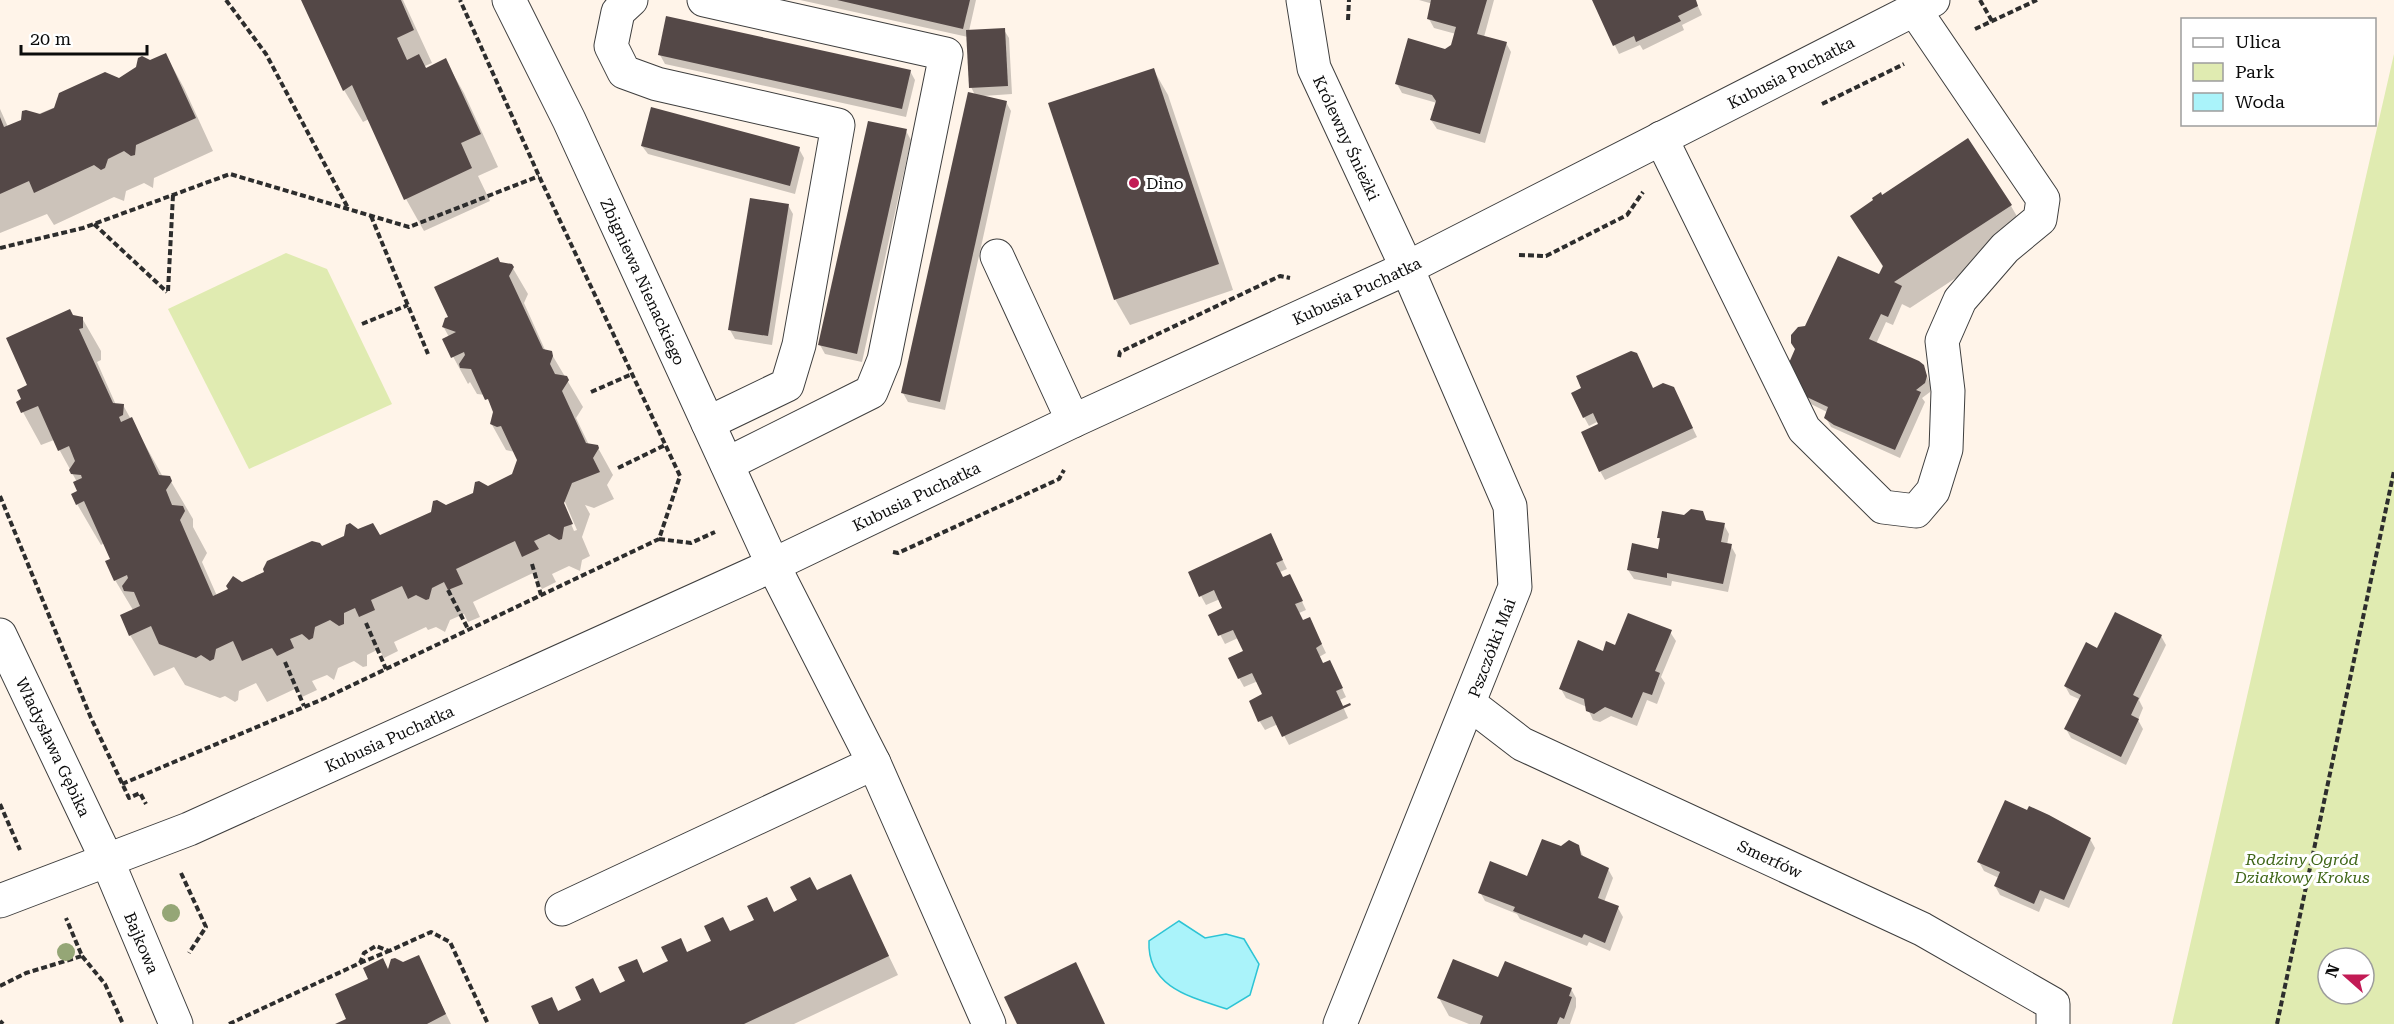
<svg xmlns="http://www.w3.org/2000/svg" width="2394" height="1024" font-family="'Roboto Serif',serif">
  <rect width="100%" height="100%" fill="#fff4e9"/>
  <g fill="#e0ebb1" fill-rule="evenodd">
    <path d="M2394,54V1024H2172ZM2328,958H2364V994H2328Z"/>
    <path d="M286,253L327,269L392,404L249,469L168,309Z"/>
  </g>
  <path fill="#aaf3fa" stroke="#2dc4d5" stroke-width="1.5" d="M1179,921L1205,938L1226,934L1244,939L1259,964L1250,995L1227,1009C1190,997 1147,987 1149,941Z"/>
  <g fill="#0003" fill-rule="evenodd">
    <path d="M302,0H403L432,63L425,66L426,69L445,60L464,93L498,167L478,176L490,201L424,231L406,199L369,119L363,122L344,90Z"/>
    <path d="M800,0H976L969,31L1004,30L1009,38L1012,94L983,96L1006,102L1011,111L945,410L908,402L903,393L975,95L971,87L968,37Z"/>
    <path d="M1419,0H1494L1484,37L1506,43L1511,52L1485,143L1437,129L1431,120L1437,103L1402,93L1397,84L1452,46L1456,34L1434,28L1429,19L1433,4Z"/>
    <path d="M1593,0H1695L1702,15L1682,25L1684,30L1643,50L1640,45L1619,54Z"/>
    <path d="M166,55L184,88L213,151L154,178L153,188L144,183L126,191L124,201L114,197L54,225L47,214L0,233V109L8,127L119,80Z"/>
    <path d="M660,55L910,71L915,80L906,117L665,64Z"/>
    <path d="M1153,69L1168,95L1233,290L1130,325L1115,299Z"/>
    <path d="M906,131L911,140L862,362L825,354L820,345Z"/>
    <path d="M642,146L799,149L804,158L795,194L648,154Z"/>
    <path d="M1882,197L2011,206L2026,232L1910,308L1902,304L1893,325L1886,322L1876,344L1923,366L1931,386L1930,392L1922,398L1925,402L1900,458L1831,427L1826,418L1827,412L1793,395L1806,328L1883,279V267L1852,216Z"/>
    <path d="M788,205L793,214L772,345L735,339L730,330Z"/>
    <path d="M500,264L511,265L528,294L524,303L546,352L551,353L583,407L576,418L589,445L597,446L613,475L607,485L614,499L594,508L585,505L590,514L582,537L590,556L582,560L580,571L569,566L552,574L556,582L542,589L533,573L473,602L480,617L468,622L464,614L450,620L445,632L436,627L428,630L426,627L394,642L398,651L384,658L379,649L367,655V666L363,667L354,661L338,668L334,680L327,675L312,681L317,690L302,697L297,688L267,702L256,683L239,691L238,700L235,702L225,696L220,698L185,685L174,667L154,676L130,635L133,610L115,580L112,559L104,543L101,545L77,504V482L54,440L41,445L18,403L23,400L73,316L82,318L101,351V360L97,362L116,405H123L163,477L169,478L193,519V527L207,553L202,562L217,596L358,531L379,537L513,475L519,460L515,452L506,450L491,423L495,412L486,395L477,394L470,382L468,384L444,340L449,337L443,326ZM562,502H565L577,530L574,531Z"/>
    <path d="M1641,364L1653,390L1678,398L1697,437L1605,480L1600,471V425L1599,421L1589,426L1584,417Z"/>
    <path d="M1702,512L1707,522L1724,525L1729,534L1727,545L1731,546L1736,555L1728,592L1672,581L1671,586L1634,579L1628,570L1660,550L1661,542L1658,537L1685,516Z"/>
    <path d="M1275,544L1287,569L1280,572L1283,579L1294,585L1306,610L1299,613L1303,622L1314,628L1326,653L1319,657L1323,664L1334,671L1346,697L1340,700L1348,718L1289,745L1278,724L1265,730L1260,722L1250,701L1264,695L1258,681L1244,687L1239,678L1230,659L1245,652L1238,638L1225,644L1210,615L1224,609L1220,599L1206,605L1201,596Z"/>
    <path d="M1670,632L1676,641L1661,677L1665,683L1657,704L1647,700L1637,726L1611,716L1600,722L1593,720L1587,707L1566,698L1561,689L1604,653Z"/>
    <path d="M2161,636L2166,645L2139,700L2143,708L2138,720L2143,729L2126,765L2071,738L2066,729L2081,700L2070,695L2065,686Z"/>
    <path d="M2006,802L2069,826L2072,831L2090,839L2095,848L2069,908L2045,898L2039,912L2000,895L1995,886L1999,878L1984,871L1979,862Z"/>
    <path d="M1578,846L1584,858L1608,869L1613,878L1604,902L1618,908L1623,917L1610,951L1589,942L1587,946L1520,919L1517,914L1485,901L1480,892L1528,878L1561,848Z"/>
    <path d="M850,876L898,975L794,1024H541L551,999L559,1012L583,1001L593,980L601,994L627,982L636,961L644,974Z"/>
    <path d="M418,957L451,1024H339L348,1020L389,972Z"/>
    <path d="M1499,979L1571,989L1576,998V1007L1570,1024H1469L1449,1016L1439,998Z"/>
  </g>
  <g fill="#544847">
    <path d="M301,0H401L414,30L397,38L407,60L419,54L426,68L446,58L481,134L461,143L472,168L404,200L352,85L343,91Z"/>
    <path d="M837,0H970L963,29Z"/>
    <path d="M1431,0H1487L1477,34L1507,42L1480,134L1430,120L1436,101L1432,95L1395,84L1408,38L1445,49L1451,45L1456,27L1427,19Z"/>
    <path d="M1592,0H1696L1698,6L1678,16L1681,21L1636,42L1634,36L1613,46Z"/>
    <path d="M666,16L911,70L902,109L658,55Z"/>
    <path d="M1005,28L1008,86L969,88L966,30Z"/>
    <path d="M166,53L196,118L136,145L135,155L131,156L124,151L108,159L105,168L101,170L94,165L34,193L29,181L0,194V117L4,127L21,120L22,111L26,110L40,114L54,108L59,93L105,72L119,78L136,67L138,58L142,56L150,60Z"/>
    <path d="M1154,68L1219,264L1114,300L1048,103Z"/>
    <path d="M968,92L1007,101L940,402L901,393Z"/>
    <path d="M651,107L800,147L790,186L641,146Z"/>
    <path d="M868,121L907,129L857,354L818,345Z"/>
    <path d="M1968,138L2012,205L1894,282L1902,286L1888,317L1881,314L1869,339L1919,361L1924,365L1927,376L1925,383L1916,390L1921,392L1895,450L1834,425L1824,418L1828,407L1794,391L1785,372L1795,349L1791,343V335L1798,327L1805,326L1838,256L1879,274L1883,266L1850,216L1873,200L1872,198L1881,192L1882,195Z"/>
    <path d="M750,198L789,204L768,336L728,330Z"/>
    <path d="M498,257L500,262L512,264L514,267L509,276L543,349L552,351L553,356L550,364L555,374L567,376L569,380L562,391L586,443L598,445L599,448L593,458L600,472L572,483L564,503L573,524L564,527L562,539L559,540L549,534L534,541L539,549L522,557L515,541L456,569L463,584L448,590L444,582L432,588L429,599L426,600L416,595L408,599L402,586L371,600L375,610L359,617L355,608L344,613V624L339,626L330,620L315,627L313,638L309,640L302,634L290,639L294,648L277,656L272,648L242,661L233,641L216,649L214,659L210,661L201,655L196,658L159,644L151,626L129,636L120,615L140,606L134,592L124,591L122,586L128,578L127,575L114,581L105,561L110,559L84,501L76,505L71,494L77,491L73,482L82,478L81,475L71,474L69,470L75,461L69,446L58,451L38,406L21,413L16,402L21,399L17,390L27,385L6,338L70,309L73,315L83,317V328L79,329L113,403L124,404L123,415L119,417L121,422L132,417L159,475L170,476L172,481L166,490L172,505L183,506L185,511L180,520L213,596L228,589L226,586L233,576L242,582L264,572L263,569L267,561L312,541L320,543L322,546L344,536L346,525L350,523L358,529L373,523L380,535L431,512L433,501L437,500L446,505L473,493L475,482L479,481L488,486L512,474L517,460L501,426L497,427L490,424L493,412L488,399L485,400L471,369L460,368L459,364L465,355L464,352L451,358L442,339L456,332L442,327L445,318L448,317L434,287Z"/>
    <path d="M1631,351L1637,353L1653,388L1663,383L1674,387L1693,428L1599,472L1581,432L1598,424L1593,413L1583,418L1571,393L1581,388L1576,376Z"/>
    <path d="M1691,509L1703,511L1706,520L1725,523L1721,542L1732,544L1723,584L1667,573V578L1627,570L1632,543L1658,549L1660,538H1657L1662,511L1684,515Z"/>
    <path d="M1271,533L1283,560L1276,563L1283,577L1290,574L1303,601L1295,604L1303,620L1310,617L1322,644L1316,648L1323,663L1330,660L1343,688L1336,691L1343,706L1350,703L1351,705L1282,737L1272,716L1258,722L1249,701L1262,694L1252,673L1238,679L1228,658L1243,651L1233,630L1218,636L1208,615L1222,608L1214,590L1199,597L1188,572Z"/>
    <path d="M2115,612L2162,635L2133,695L2139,698L2131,715L2139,719L2121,757L2064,729L2081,695L2064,686L2086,642L2097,648Z"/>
    <path d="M1628,613L1672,630L1655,671L1660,673L1652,695L1643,692L1632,718L1605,707L1594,714L1586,711L1584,699L1559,689L1578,640L1603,651L1606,641L1615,645Z"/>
    <path d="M2005,800L2027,810L2029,806L2049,815L2091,838L2064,900L2040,890L2034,904L1994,886L2000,872L1977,862Z"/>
    <path d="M1542,839L1561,846L1569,840L1579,845L1581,855L1609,868L1598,898L1619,906L1605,943L1584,934L1582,938L1513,911L1515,907L1478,893L1490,861L1527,876Z"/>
    <path d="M851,874L889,956L744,1024H539L531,1006L552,997L558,1011L581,1000L575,987L593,978L600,993L625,981L618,967L637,959L643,973L668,961L661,947L681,938L687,952L711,941L704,926L723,917L730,931L754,920L747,906L767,897L774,912L797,900L790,887L810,877L817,890Z"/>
    <path d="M419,955L446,1014L427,1024H335L346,1019L335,994L368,979L363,968L383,958L388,969L391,959L395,958L403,962Z"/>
    <path d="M1453,959L1498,977L1505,961L1572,988L1569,996L1572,997L1564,1019L1560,1017L1557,1024H1480L1483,1016L1437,998Z"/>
    <path d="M1076,962L1105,1024H1017L1004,997Z"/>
  </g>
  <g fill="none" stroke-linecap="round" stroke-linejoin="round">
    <g stroke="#3e3e3e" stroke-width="35">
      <g id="minor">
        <path id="s1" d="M509,0L569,120L773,565L874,763L562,909"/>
        <path d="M631,0L618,12L611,46L624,72L657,84L838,125L799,345L787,385L708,423"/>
        <path d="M704,0L946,54L884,360L871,392L727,464"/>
        <path id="s2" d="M1303,0L1314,68L1407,268L1510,506L1515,587L1340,1024"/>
        <path d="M1661,138L1804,429L1883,507L1916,511L1933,491L1946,449L1948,391L1942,341L1960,300L2005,248L2040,219L2043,199L1914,9"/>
        <path d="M997,256L1073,421"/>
        <path id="s3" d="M0,635L107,860L176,1024"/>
        <path id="s4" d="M1470,704L1522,744L1922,929L2053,1004V1024"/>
        <path d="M874,763L989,1024"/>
        <path id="s5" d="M0,901L189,829L773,565L1073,421L1407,268L1933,0"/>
      </g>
    </g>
    <g stroke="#2d2d2d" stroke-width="4" stroke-dasharray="6 3" stroke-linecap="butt">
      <path d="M226,0L266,54L348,208"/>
      <path d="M1980,0L1992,21"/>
      <path d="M1348,20L1349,0"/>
      <path d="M1975,29L2037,0"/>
      <path d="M1822,104L1904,64"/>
      <path d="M371,216L428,354"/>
      <path d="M94,224L167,292"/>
      <path d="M0,248L83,228L230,174L409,227L539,176"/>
      <path d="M1519,255L1546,256L1627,215L1643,192"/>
      <path d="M168,291L173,195"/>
      <path d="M362,324L408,305"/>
      <path d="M1119,357L1120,352L1280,276L1290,278"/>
      <path d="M591,392L632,374"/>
      <path d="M618,468L665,445"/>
      <path d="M0,496L91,718L129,798L140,793L146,804"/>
      <path d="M659,539L691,543L715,532"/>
      <path d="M893,552L898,553L1059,479L1064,470"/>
      <path d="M532,564L541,595"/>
      <path d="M448,590L468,629"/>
      <path d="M366,623L386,669"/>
      <path d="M285,662L304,706"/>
      <path d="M122,784L323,699L659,539L680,476L539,176L460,0"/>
      <path d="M0,804L20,850"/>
      <path d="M181,873L206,927L189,953"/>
      <path d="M82,956L105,984L123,1024"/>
      <path d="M360,963L389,951"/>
      <path d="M0,986L26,973L82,956L66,918"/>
      <path d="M0,1021L3,1024"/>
      <path d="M229,1024L360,963L364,953L376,946L389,951L431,932L450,942L488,1024"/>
      <path d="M2277,1024L2394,471"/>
    </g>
    <use href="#minor" stroke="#fff" stroke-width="33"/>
  </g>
  <g fill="#95a676">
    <circle cx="171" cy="913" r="9"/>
    <circle cx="66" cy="952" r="9"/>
  </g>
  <circle fill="#c21b55" stroke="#fff" stroke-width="2" cx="1134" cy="183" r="6"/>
  <g text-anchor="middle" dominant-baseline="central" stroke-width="6" stroke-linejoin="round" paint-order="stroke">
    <g font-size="16" fill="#0b0b0b" stroke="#fff">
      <text stroke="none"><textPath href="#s5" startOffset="1974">Kubusia Puchatka</textPath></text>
      <text stroke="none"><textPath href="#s2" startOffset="146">Królewny Śnieżki</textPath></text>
      <text stroke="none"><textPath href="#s1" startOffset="312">Zbigniewa Nienackiego</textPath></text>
      <text stroke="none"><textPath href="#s5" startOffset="1488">Kubusia Puchatka</textPath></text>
      <text stroke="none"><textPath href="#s5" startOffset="1002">Kubusia Puchatka</textPath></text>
      <text transform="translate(1492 648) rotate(-69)">Pszczółki Mai</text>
      <text stroke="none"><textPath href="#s5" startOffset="422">Kubusia Puchatka</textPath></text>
      <text stroke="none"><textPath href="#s3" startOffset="124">Władysława Gębika</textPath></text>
      <text stroke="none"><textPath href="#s4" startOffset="339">Smerfów</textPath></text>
      <text stroke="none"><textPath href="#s3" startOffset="339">Bajkowa</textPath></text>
    </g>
    <g font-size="16" fill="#0b0b0b" stroke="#fff" text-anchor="start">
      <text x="1146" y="183">Dino</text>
    </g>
    <g font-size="16" font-style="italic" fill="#3f6618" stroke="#fff">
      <text x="2302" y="859">Rodziny Ogród<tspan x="2302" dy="18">Działkowy Krokus</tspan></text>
    </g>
  </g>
  <rect x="2181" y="18" width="195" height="108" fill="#ffffff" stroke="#9d9d9d" stroke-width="1.5"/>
  <rect x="2193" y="38" width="30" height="9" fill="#ffffff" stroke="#9d9d9d" stroke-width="1.5"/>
  <text x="2235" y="48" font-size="18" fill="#0b0b0b">Ulica</text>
  <rect x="2193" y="63" width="30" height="18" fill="#e0ebb1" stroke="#9d9d9d" stroke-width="1.5"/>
  <text x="2235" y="78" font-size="18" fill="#0b0b0b">Park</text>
  <rect x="2193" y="93" width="30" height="18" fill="#aaf3fa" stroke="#9d9d9d" stroke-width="1.5"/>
  <text x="2235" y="108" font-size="18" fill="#0b0b0b">Woda</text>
  <g transform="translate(2346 976) rotate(291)"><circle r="28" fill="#ffffff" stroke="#9d9d9d" stroke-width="1.5"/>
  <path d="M0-4.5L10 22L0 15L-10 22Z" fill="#c21b55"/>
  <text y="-9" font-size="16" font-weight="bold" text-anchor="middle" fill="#0b0b0b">N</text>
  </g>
  <path d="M21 45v9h126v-9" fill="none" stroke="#0b0b0b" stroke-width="3"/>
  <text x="30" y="45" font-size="18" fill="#0b0b0b" stroke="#ffffff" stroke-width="4.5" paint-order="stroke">20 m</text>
</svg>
